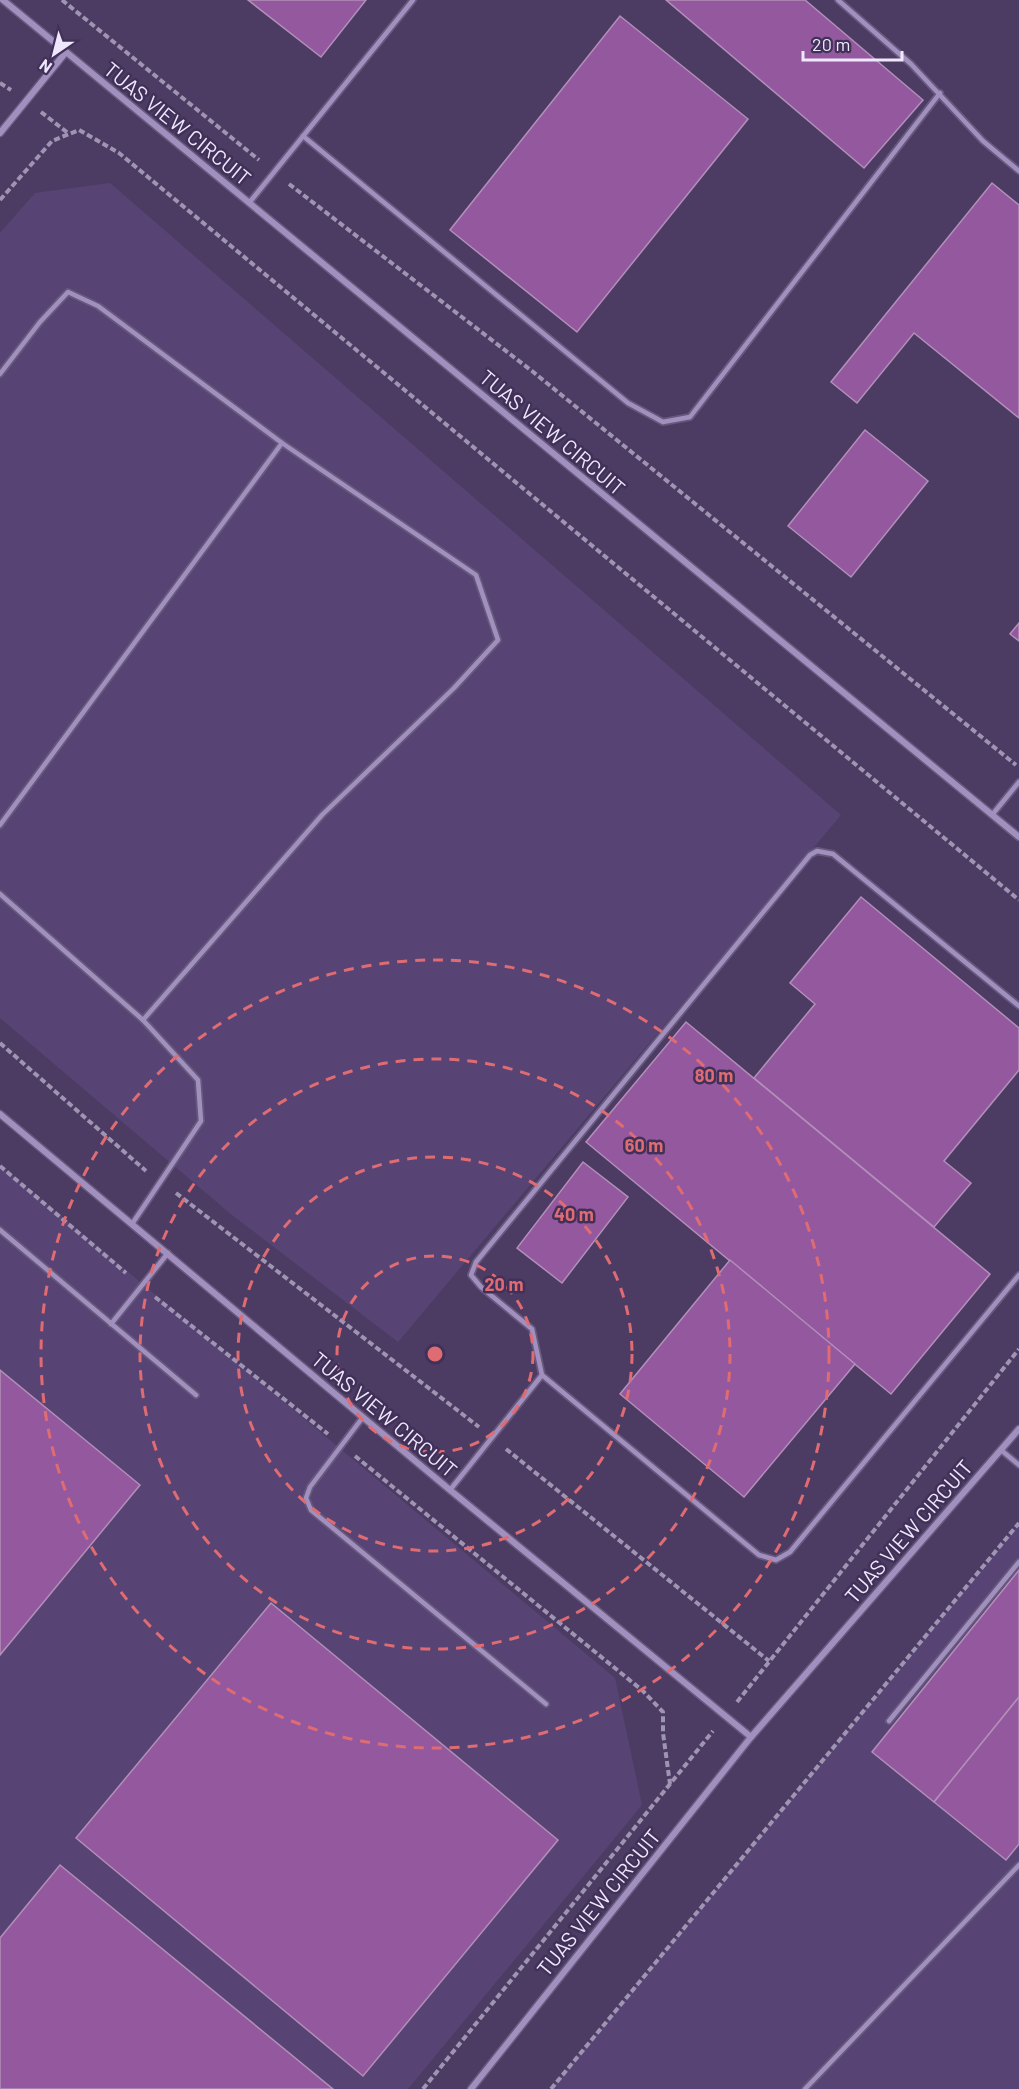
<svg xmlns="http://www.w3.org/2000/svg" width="1019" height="2089" font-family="Barlow,sans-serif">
  <rect width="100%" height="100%" fill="#4c3c64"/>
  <g fill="#574474">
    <path d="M110,183L841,815L398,1342L232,1215L0,1018V233L35,193Z"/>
    <path d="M0,1165L615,1678L642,1805L408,2089H0Z"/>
    <path d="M1019,1524V2089H551Z"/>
  </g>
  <g fill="#94589f" stroke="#b28fb8" stroke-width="1.5">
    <path d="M248,0H366L321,57Z"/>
    <path d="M666,0H805L923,100L864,168Z"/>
    <path d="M620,16L748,119L577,332L450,230Z"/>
    <path d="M992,183L1019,205V418L914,333L857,403L831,382Z"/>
    <path d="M865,430L928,481L851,577L788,526Z"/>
    <path d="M1019,623V641L1010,634Z"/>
    <path d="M861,897L1019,1028V1070L944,1161L971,1183L934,1227L754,1078L815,1004L790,983Z"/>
    <path d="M686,1022L990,1274L891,1394L586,1142Z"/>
    <path d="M583,1162L628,1197L562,1283L517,1248Z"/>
    <path d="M730,1260L855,1364L744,1497L620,1394Z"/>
    <path d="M0,1370L140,1485L0,1655Z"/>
    <path d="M1019,1570V1697L934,1802L872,1752Z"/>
    <path d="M271,1603L558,1840L363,2076L76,1838Z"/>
    <path d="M1019,1697V1844L1006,1860L934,1802Z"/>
    <path d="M60,1865L333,2089H0V1938Z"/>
  </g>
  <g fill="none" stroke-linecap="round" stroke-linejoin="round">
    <g stroke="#67597b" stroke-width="8">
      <g id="service">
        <path d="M838,0L911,64L983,141L1019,171"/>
        <path d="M303,136L628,403L663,422L690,417L940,93"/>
        <path d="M249,203L413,0"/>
        <path d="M0,374L40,322L68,292L98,306L282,443L476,575L498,640L454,688L322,815L143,1020"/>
        <path d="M992,815L1019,782"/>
        <path d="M0,825L282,443"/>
        <path d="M0,894L143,1020L198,1080L201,1121L132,1224"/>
        <path d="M1019,1006L833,854L817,851L810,855L476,1262L471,1275L481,1287L532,1329L542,1375L759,1555L776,1560L790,1552L1019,1275"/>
        <path d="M0,1230L196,1395"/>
        <path d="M111,1324L168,1253"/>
        <path d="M363,1417L310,1487L306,1498L311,1510L546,1704"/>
        <path d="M1001,1450L1019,1465"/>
        <path d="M450,1490L542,1375"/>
        <path d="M889,1721L1019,1562"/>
        <path d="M805,2089L1019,1865"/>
      </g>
    </g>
    <g stroke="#67597b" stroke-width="9">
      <g id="minor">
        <path d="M3,0L1019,837"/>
        <path d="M0,133L66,52"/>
        <path d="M0,1114L450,1490L751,1737"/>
        <path d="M471,2089L751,1737L1019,1429"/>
      </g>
    </g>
    <g stroke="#9f94b2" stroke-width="4" stroke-dasharray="6 3" stroke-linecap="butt">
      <path d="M62,0L259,160"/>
      <path d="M0,83L11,90"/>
      <path d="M41,112L68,133"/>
      <path d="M289,184L532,371L1016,765"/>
      <path d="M0,200L52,141L79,130L119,153L1019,900"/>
      <path d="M0,1043L146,1171"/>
      <path d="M0,1166L126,1273"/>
      <path d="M176,1193L479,1427"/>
      <path d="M155,1297L328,1434"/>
      <path d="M506,1449L769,1661"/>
      <path d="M355,1456L643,1691L663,1712V1733L670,1784"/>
      <path d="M737,1702L1019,1349"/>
      <path d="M423,2089L713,1731"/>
      <path d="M551,2089L1019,1523"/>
    </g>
    <use href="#service" stroke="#a190bf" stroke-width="4.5"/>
    <use href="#minor" stroke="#a190bf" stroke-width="6"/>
  </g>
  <g fill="none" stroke="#df6b73" stroke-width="3" stroke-dasharray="10 8">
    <circle cx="435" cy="1354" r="98"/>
    <circle cx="435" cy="1354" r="197"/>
    <circle cx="435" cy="1354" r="295"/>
    <circle cx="435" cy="1354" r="394"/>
  </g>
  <g text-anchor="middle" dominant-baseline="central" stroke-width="5" stroke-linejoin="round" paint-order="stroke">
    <g font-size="21" fill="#efe8fd" stroke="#413159">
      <text transform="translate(178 123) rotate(39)">TUAS VIEW CIRCUIT</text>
      <text transform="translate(553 432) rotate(40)">TUAS VIEW CIRCUIT</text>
      <text transform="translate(385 1414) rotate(40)">TUAS VIEW CIRCUIT</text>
      <text transform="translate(908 1531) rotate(-49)">TUAS VIEW CIRCUIT</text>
      <text transform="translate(598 1902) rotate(-51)">TUAS VIEW CIRCUIT</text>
    </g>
  </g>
  <circle cx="435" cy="1354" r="9" fill="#df6b73" stroke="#413159" stroke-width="3"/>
  <g font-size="18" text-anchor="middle" font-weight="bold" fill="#df6b73" stroke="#413159" stroke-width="5" stroke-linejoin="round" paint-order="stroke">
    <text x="714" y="1082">80 m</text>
    <text x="644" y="1152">60 m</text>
    <text x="574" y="1221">40 m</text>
    <text x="504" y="1291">20 m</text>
  </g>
  <g transform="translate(54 54) rotate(215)" stroke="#413159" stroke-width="4.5" paint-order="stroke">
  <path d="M0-4.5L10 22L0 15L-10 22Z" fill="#efe8fd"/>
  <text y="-9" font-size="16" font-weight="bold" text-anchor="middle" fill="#efe8fd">N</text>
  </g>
  <path d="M803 51v9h99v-9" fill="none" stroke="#efe8fd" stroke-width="3"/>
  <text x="812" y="51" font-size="18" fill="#efe8fd" stroke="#413159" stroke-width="4.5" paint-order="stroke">20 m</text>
</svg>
